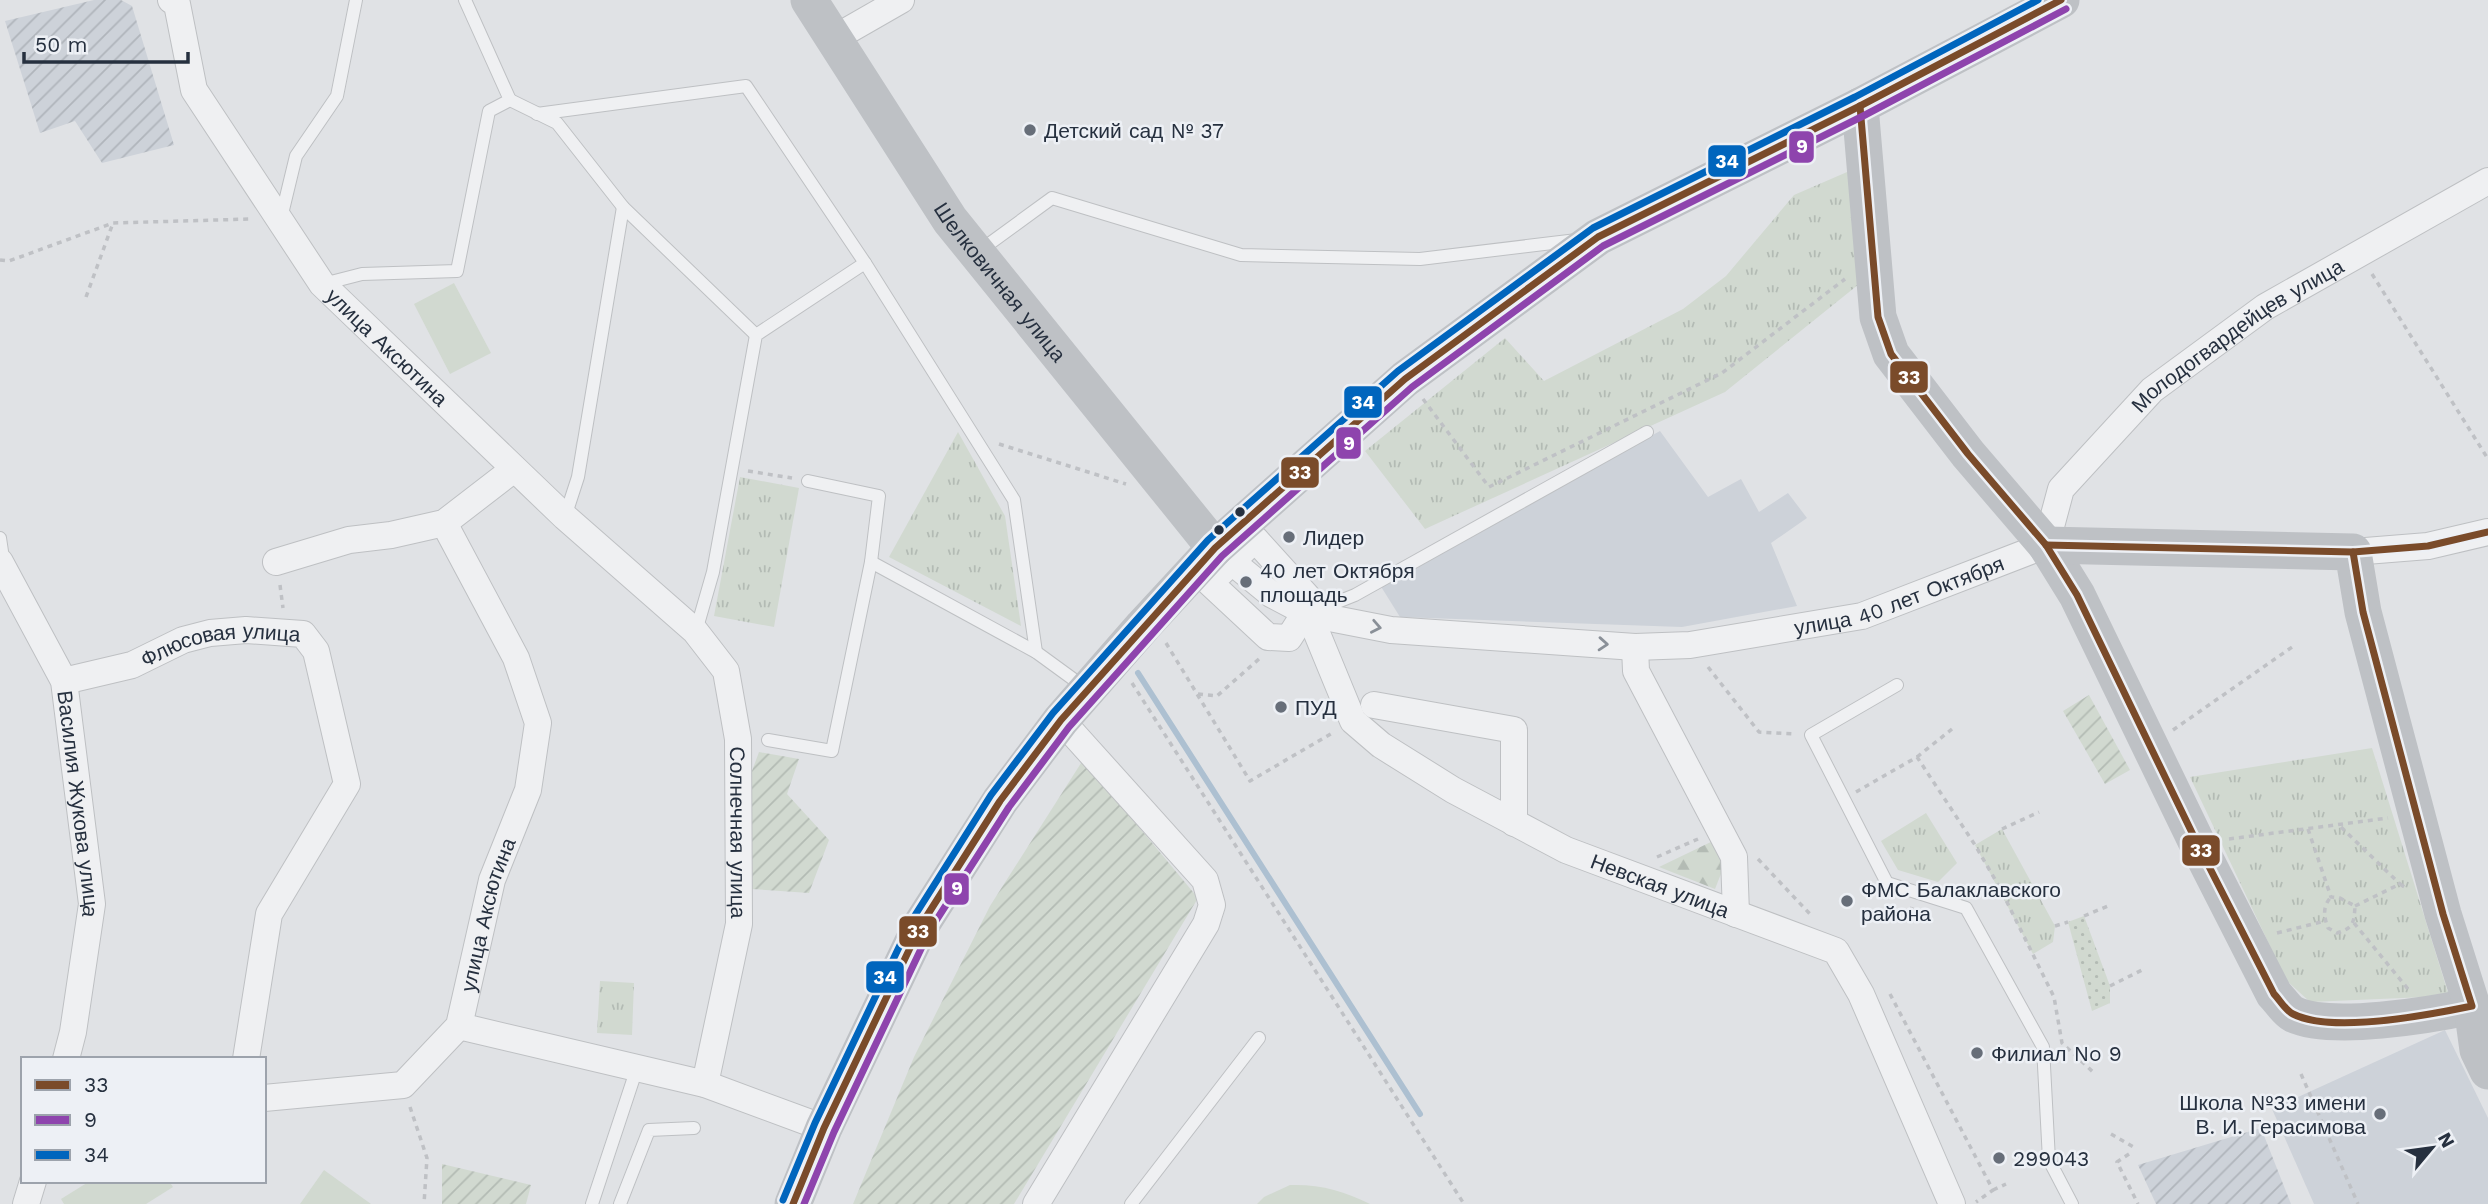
<svg xmlns="http://www.w3.org/2000/svg" width="2488" height="1204" font-family="'Work Sans',sans-serif">
  <defs>
    <pattern id="industrial-furrows" width="10" height="10" patternUnits="userSpaceOnUse" patternTransform="scale(1.75)"><rect width="10" height="10" fill="#cdd2d9"/><path d="M-1 1l2-2M0 10L10 0M9 11l2-2" fill="none" stroke="#b0b5bb"/></pattern>
    <pattern id="grass-dots" width="8" height="8" patternUnits="userSpaceOnUse" patternTransform="scale(1.75)"><rect width="8" height="8" fill="#d1d9d0"/><path d="M2 2h.1M6 6h.1" fill="none" stroke="#b3bbb4" stroke-width="1.8" stroke-linecap="round"/></pattern>
    <pattern id="forest-firs" width="22" height="20" patternUnits="userSpaceOnUse" patternTransform="scale(1.75)"><rect width="22" height="20" fill="#d1d9d0"/><path d="M5 1l3.5 6h-7zM16 11l3.5 6h-7z" fill="#b3bbb4"/></pattern>
    <pattern id="park-tufts" width="24" height="20" patternUnits="userSpaceOnUse" patternTransform="scale(1.75)"><rect width="24" height="20" fill="#d1d9d0"/><path d="M3 7l-1-3M5 7V3M7 7l1-3M15 17l-1-3M17 17v-4M19 17l1-3" fill="none" stroke="#b3bbb4"/></pattern>
    <pattern id="garden-furrows" width="10" height="10" patternUnits="userSpaceOnUse" patternTransform="scale(1.75)"><rect width="10" height="10" fill="#d1d9d0"/><path d="M-1 1l2-2M0 10L10 0M9 11l2-2" fill="none" stroke="#b3bbb4"/></pattern>
  </defs>
  <rect width="100%" height="100%" fill="#e0e2e5"/>
  <g fill="#cdd2d9">
    <path d="M1660,431L1708,497L1741,479L1759,512L1788,493L1807,518L1771,543L1797,606L1682,627L1400,617L1380,585Z"/>
    <path d="M2445,1030L2488,1118V1204H2314L2272,1109Z"/>
  </g>
  <g fill="url(#industrial-furrows)">
    <path d="M94,0H121L132,6L174,145L102,163L75,121L40,133L5,21Z"/>
    <path d="M2261,1128L2291,1204H2156L2138,1165Z"/>
  </g>
  <path fill="url(#grass-dots)" d="M2084,916L2110,986V1003L2092,1011L2068,922Z"/>
  <path fill="url(#forest-firs)" d="M1715,840L1728,856L1715,889L1659,867Z"/>
  <g fill="url(#park-tufts)">
    <path d="M1854,169L1869,276L1725,392L1425,529L1365,451L1505,338L1544,381L1683,309L1726,276L1794,195Z"/>
    <path d="M958,432L1005,516L1021,626L889,557Z"/>
    <path d="M740,477L799,488L774,627L714,616Z"/>
    <path d="M2372,748L2449,996L2310,1002L2286,980L2190,777Z"/>
    <path d="M1926,813L1957,863L1938,882L1898,870L1881,841Z"/>
    <path d="M2002,829L2055,926L2053,942L2033,954L1975,845Z"/>
    <path d="M600,981L634,983L632,1035L597,1033Z"/>
  </g>
  <g fill="url(#garden-furrows)">
    <path d="M2089,695L2130,770L2105,784L2063,711Z"/>
    <path d="M759,752L799,759L787,794L829,840L809,893L752,889L749,779Z"/>
    <path d="M1083,760L1198,898L1014,1204H853L914,1057L990,906Z"/>
    <path d="M442,1164L531,1185L526,1204H442Z"/>
  </g>
  <g fill="#d1d9d0">
    <path d="M454,283L491,353L450,374L414,304Z"/>
    <path d="M324,1170L371,1204H300Z"/>
    <path d="M90,1181H169L173,1187L146,1204H64L61,1199Z"/>
    <path d="M1290,1185C1320,1184 1344,1191 1370,1204H1257L1264,1197Z"/>
  </g>
  <g fill="none" stroke-linecap="round" stroke-linejoin="round">
    <path stroke="#adc0d1" stroke-width="6" d="M1138,673L1420,1114"/>
    <g stroke="#bec0c3" stroke-width="14">
      <g id="lane">
        <path d="M510,100L557,123L623,207L756,335"/>
        <path d="M537,114L746,86L865,263L1014,500L1036,652"/>
        <path d="M281,218L296,156L337,96L356,0"/>
        <path d="M978,252L1052,198L1241,255L1420,259L1577,240"/>
        <path d="M323,284L362,274L457,271L489,111L510,100L465,0"/>
        <path d="M565,517L578,477L623,207"/>
        <path d="M0,538L4,565"/>
        <path d="M871,562L1036,652L1084,687"/>
        <path d="M1315,611L1355,595L1647,432"/>
        <path d="M696,631L713,572L756,335L865,263"/>
        <path d="M1897,685L1811,735L1887,883L1966,908L2043,1047L2049,1160L2072,1204"/>
        <path d="M768,740L832,751L871,562L879,496L808,481"/>
        <path d="M592,1204L637,1068"/>
        <path d="M620,1204L649,1130L694,1128"/>
        <path d="M1131,1204L1259,1038"/>
      </g>
    </g>
    <g stroke="#bec0c3" stroke-width="28">
      <g id="street">
        <path id="s1" d="M171,0L177,4L194,90L322,284L565,517L695,631L726,671L738,739L739,924L705,1084"/>
        <path d="M833,39L901,0"/>
        <path d="M1255,539L1312,602L1289,638L1268,637L1210,583Z"/>
        <path id="s2" d="M1215,548L1271,594L1309,614L1391,630L1635,647L1690,645L1862,616L2046,545L2061,489L2152,390L2265,307L2488,181"/>
        <path d="M2353,552L2428,546L2488,532"/>
        <path id="s3" d="M0,562L64,681L92,904L73,1032L66,1059"/>
        <path d="M276,562L349,540L391,535L444,523L514,469"/>
        <path id="s4" d="M1309,614L1353,721L1381,745L1453,790L1566,850L1836,951L1861,994L1952,1204"/>
        <path d="M1635,647L1636,671L1734,857L1736,914"/>
        <path id="s5" d="M64,681L132,665L183,640L210,633L246,630L303,634L316,651L347,784L269,914L246,1059"/>
        <path d="M1374,705L1514,730V823"/>
        <path d="M459,1026L705,1084L824,1128"/>
        <path id="s6" d="M264,1098L403,1085L459,1026L492,880L528,790L538,723L516,658L444,523"/>
        <path d="M26,1204L33,1181"/>
        <path d="M1036,1204L1206,924L1212,905L1205,880L1061,720"/>
      </g>
    </g>
    <g stroke="#bfc1c5" stroke-width="3.5" stroke-dasharray="5 5" stroke-linecap="butt">
      <path d="M0,260L9,261L113,223L251,219"/>
      <path d="M2372,274L2488,459"/>
      <path d="M86,297L113,223"/>
      <path d="M1423,399L1489,487L1722,373L1845,279"/>
      <path d="M999,444L1126,484"/>
      <path d="M748,471L792,478"/>
      <path d="M280,585L283,608"/>
      <path d="M1166,643L1250,781L1334,732"/>
      <path d="M1708,667L1759,732L1795,734"/>
      <path d="M1132,683L1464,1204"/>
      <path d="M1198,694L1217,696L1259,659"/>
      <path d="M2173,730L2295,645"/>
      <path d="M1917,757L1952,729"/>
      <path d="M1856,792L1917,757L1975,845L2000,888L2054,997L2062,1043L2093,1072"/>
      <path d="M2341,827L2400,884"/>
      <path d="M2002,829L2039,812"/>
      <path d="M2308,829L2331,897L2340,898L2355,906C2354,922 2354,928 2337,933L2328,928C2324,917 2322,907 2331,897"/>
      <path d="M2229,839L2388,818"/>
      <path d="M1657,857L1698,839"/>
      <path d="M1758,859L1810,914"/>
      <path d="M2355,906L2400,884L2406,888"/>
      <path d="M2084,916L2108,906"/>
      <path d="M1909,919L1912,907"/>
      <path d="M2354,923L2408,989"/>
      <path d="M2055,926L2068,922"/>
      <path d="M2277,933L2325,921"/>
      <path d="M2110,986L2142,970"/>
      <path d="M1890,994L1993,1190L1976,1202"/>
      <path d="M2301,1074L2358,1204"/>
      <path d="M410,1107L427,1158L424,1204"/>
      <path d="M2111,1134L2137,1149"/>
      <path d="M2129,1154L2117,1162L2138,1204"/>
      <path d="M1993,1190L2006,1184"/>
    </g>
    <use href="#lane" stroke="#eff0f2" stroke-width="12"/>
    <use href="#street" stroke="#eff0f2" stroke-width="26"/>
    <g stroke="#bec1c5" stroke-width="37">
      <path id="s7" d="M809,0L950,220L1215,548"/>
      <path d="M1860,106L1878,317L1891,354L1968,454L2046,545L2077,595L2197,843L2274,994C2280,1000 2286,1010 2293,1014C2330,1032 2431,1015 2472,1006"/>
      <path d="M2046,545L2353,552L2363,612L2443,914L2472,1006L2478,1050L2488,1071"/>
      <path d="M793,1204L824,1128L921,925L1000,801L1061,720L1143,626L1215,548L1405,379L1598,237L1860,106L2061,0"/>
    </g>
    <g stroke="#edf0f5" stroke-width="12">
      <g id="bus-1">
        <path d="M1860,106L1878,317L1891,354L1968,454L2046,545L2077,595L2197,843L2274,994C2280,1000 2285,1010 2293,1014C2332,1034 2429,1015 2472,1006L2443,914L2363,612L2353,552"/>
        <path d="M2046,545L2353,552L2428,546L2488,532"/>
        <path d="M793,1204L824,1128L921,925L1000,801L1061,720L1215,548L1405,379L1598,237L1860,106L2061,0"/>
      </g>
    </g>
    <g stroke="#edf0f5" stroke-width="12">
      <path id="bus-2" d="M804,1204L834,1132L930,930L1009,807L1069,727L1222,556L1412,387L1603,246L1865,115L2066,9"/>
    </g>
    <g stroke="#edf0f5" stroke-width="12">
      <path id="bus-3" d="M783,1200L815,1123L912,920L991,795L1053,713L1208,540L1398,371L1593,228L1855,97L2038,0"/>
    </g>
    <use href="#bus-1" stroke="#7a4b2a" stroke-width="7"/>
    <use href="#bus-2" stroke="#8e44ad" stroke-width="7"/>
    <use href="#bus-3" stroke="#0065bd" stroke-width="7"/>
  </g>
  <defs><path id="oneway-chevron" d="M-2-3.5L2.5 0L-2 3.5" fill="none" stroke-width="1.6" stroke-linecap="round" stroke-linejoin="round" transform="scale(1.75)"/></defs>
  <g stroke="#8a9098">
    <use href="#oneway-chevron" transform="translate(1376 627) rotate(11)"/>
    <use href="#oneway-chevron" transform="translate(1603 644) rotate(4)"/>
  </g>
  <g fill="#676e79" stroke="#edf0f5" stroke-width="2.5">
    <circle cx="1030" cy="130" r="7"/>
    <circle cx="1289" cy="537" r="7"/>
    <circle cx="1246" cy="582" r="7"/>
    <circle cx="1281" cy="707" r="7"/>
    <circle cx="1847" cy="901" r="7"/>
    <circle cx="1977" cy="1053" r="7"/>
    <circle cx="2380" cy="1114" r="7"/>
    <circle cx="1999" cy="1158" r="7"/>
  </g>
  <g fill="#26303f" stroke="#edf0f5" stroke-width="2.5">
    <circle cx="1240" cy="512" r="6"/>
    <circle cx="1219" cy="530" r="6"/>
  </g>
  <g text-anchor="middle" dominant-baseline="central" stroke-width="5" stroke-linejoin="round" paint-order="stroke">
    <g font-size="21" fill="#26303f" stroke="#edf0f5" text-anchor="start">
      <text x="1044" y="130">Детский сад № 37</text>
      <text x="1303" y="537">Лидер</text>
      <text x="1260" y="570">40 лет Октября<tspan x="1260" dy="24">площадь</tspan></text>
      <text x="1295" y="707">ПУД</text>
      <text x="1861" y="889">ФМС Балаклавского<tspan x="1861" dy="24">района</tspan></text>
      <text x="1991" y="1053">Филиал No 9</text>
      <text x="2366" y="1102" text-anchor="end">Школа №33 имени<tspan x="2366" dy="24">В. И. Герасимова</tspan></text>
      <text x="2013" y="1158">299043</text>
    </g>
    <g font-size="21" fill="#26303f" stroke="#edf0f5">
      <text stroke="none"><textPath href="#s7" startOffset="341">Шелковичная улица</textPath></text>
      <text stroke="none"><textPath href="#s2" startOffset="1164">Молодогвардейцев улица</textPath></text>
      <text stroke="none"><textPath href="#s1" startOffset="418">улица Аксютина</textPath></text>
      <text stroke="none"><textPath href="#s2" startOffset="714">улица 40 лет Октября</textPath></text>
      <text stroke="none"><textPath href="#s5" startOffset="163">Флюсовая улица</textPath></text>
      <text stroke="none"><textPath href="#s3" startOffset="259">Василия Жукова улица</textPath></text>
      <text stroke="none"><textPath href="#s1" startOffset="1050">Солнечная улица</textPath></text>
      <text stroke="none"><textPath href="#s4" startOffset="466">Невская улица</textPath></text>
      <text stroke="none"><textPath href="#s6" startOffset="336">улица Аксютина</textPath></text>
    </g>
  </g>
  <g stroke="#edf0f5" stroke-width="2.5">
    <rect x="1788" y="130" width="27" height="34" rx="7" fill="#8e44ad"/>
    <rect x="1707" y="144" width="40" height="34" rx="7" fill="#0065bd"/>
    <rect x="1889" y="360" width="40" height="34" rx="7" fill="#7a4b2a"/>
    <rect x="1343" y="385" width="40" height="34" rx="7" fill="#0065bd"/>
    <rect x="1335" y="426" width="27" height="34" rx="7" fill="#8e44ad"/>
    <rect x="1280" y="456" width="40" height="33" rx="7" fill="#7a4b2a"/>
    <rect x="2181" y="834" width="40" height="33" rx="7" fill="#7a4b2a"/>
    <rect x="943" y="872" width="27" height="34" rx="7" fill="#8e44ad"/>
    <rect x="898" y="915" width="40" height="33" rx="7" fill="#7a4b2a"/>
    <rect x="865" y="960" width="40" height="34" rx="7" fill="#0065bd"/>
  </g>
  <g font-size="19" text-anchor="middle" font-weight="bold" fill="#fff">
    <text x="1802" y="153">9</text>
    <text x="1727" y="168">34</text>
    <text x="1909" y="384">33</text>
    <text x="1363" y="409">34</text>
    <text x="1349" y="450">9</text>
    <text x="1300" y="479">33</text>
    <text x="2201" y="857">33</text>
    <text x="957" y="895">9</text>
    <text x="918" y="938">33</text>
    <text x="885" y="984">34</text>
  </g>
  <rect x="21" y="1057" width="245" height="126" fill="#edf0f5" stroke="#9da3ac" stroke-width="2"/>
  <rect x="35" y="1080" width="35" height="10" fill="#7a4b2a" stroke="#9da3ac" stroke-width="2"/>
  <text x="84" y="1092" font-size="21" fill="#26303f">33</text>
  <rect x="35" y="1115" width="35" height="10" fill="#8e44ad" stroke="#9da3ac" stroke-width="2"/>
  <text x="84" y="1127" font-size="21" fill="#26303f">9</text>
  <rect x="35" y="1150" width="35" height="10" fill="#0065bd" stroke="#9da3ac" stroke-width="2"/>
  <text x="84" y="1162" font-size="21" fill="#26303f">34</text>
  <g transform="translate(2432 1148) rotate(61)" stroke="#edf0f5" stroke-width="5" paint-order="stroke">
  <path d="M0-5L12 26L0 18L-12 26Z" fill="#26303f"/>
  <text y="-10" font-size="19" font-weight="bold" text-anchor="middle" fill="#26303f">N</text>
  </g>
  <path d="M24 52v10h164v-10" fill="none" stroke="#26303f" stroke-width="3.5"/>
  <text x="35" y="52" font-size="21" fill="#26303f" stroke="#edf0f5" stroke-width="5" paint-order="stroke">50 m</text>
</svg>
